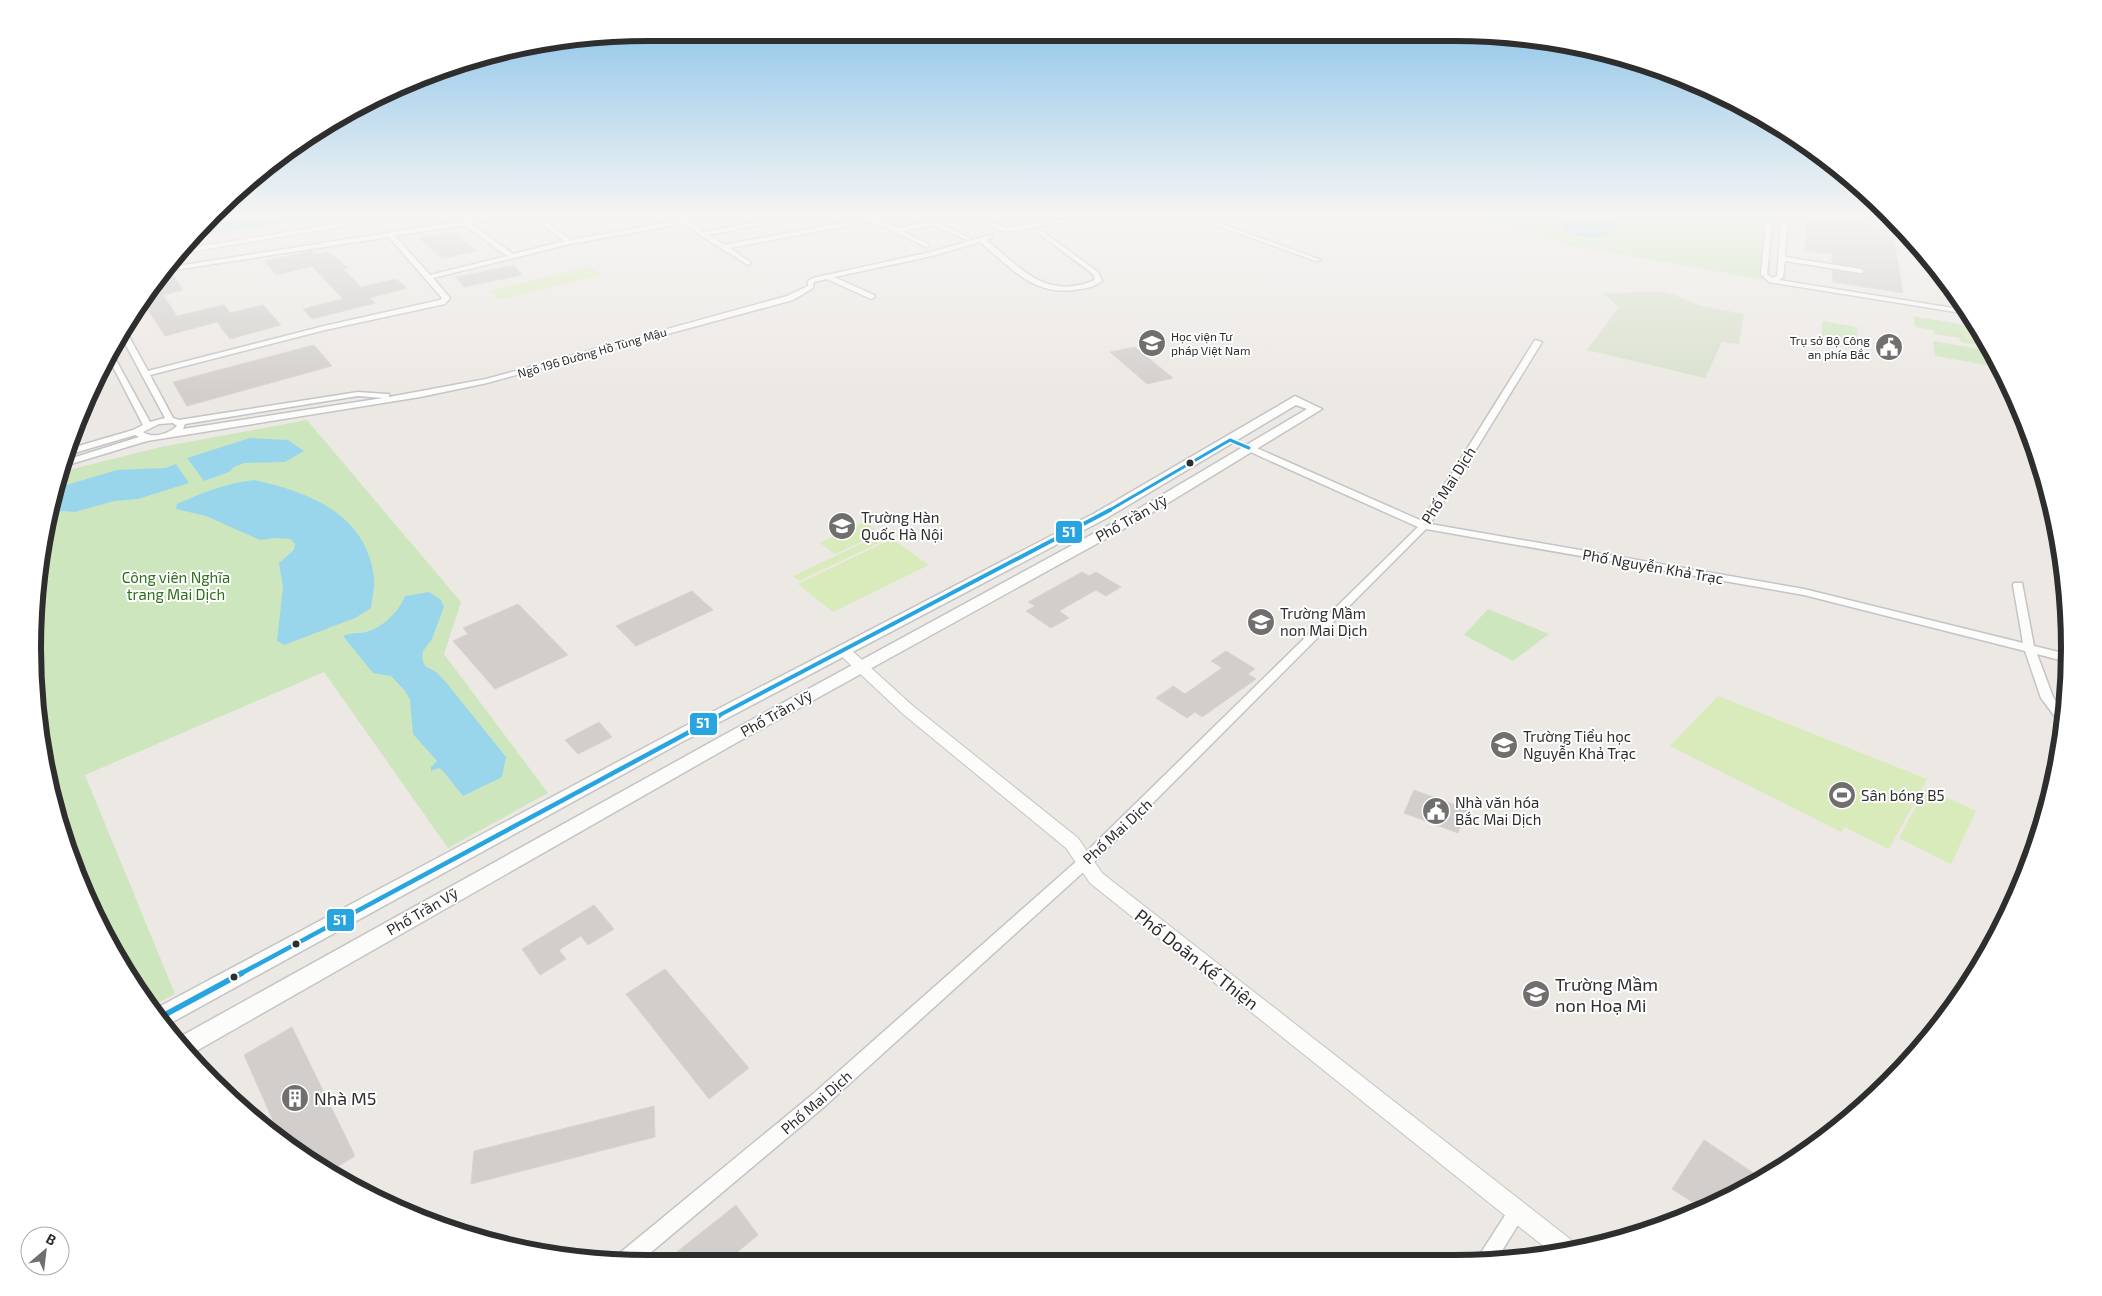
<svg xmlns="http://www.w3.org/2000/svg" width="2102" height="1296" font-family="'Exo 2',sans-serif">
  <rect width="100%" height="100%" fill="#ece8e4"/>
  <g fill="#cee6be">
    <path d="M1463,215H1769L1771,281L1566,245Z"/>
    <path d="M1913,316L1977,327L1990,347L1961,342L1960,338L1934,334L1933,330L1915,327Z"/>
    <path d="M1822,321L1857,327L1858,342L1822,336Z"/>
    <path d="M1933,341L1992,351L1999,367L1935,356Z"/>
    <path d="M307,420L461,602L444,654L548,793L448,848L324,672L85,775L175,994L150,1007L136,990L65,846L38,729L33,648L38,567L60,472L161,447Z"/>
    <path d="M1488,609L1549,634L1513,661L1464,635Z"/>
  </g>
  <path fill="#d8e0cc" d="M1667,292L1701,306L1744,314L1739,344L1722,342L1705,378L1587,350L1619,307L1602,293Z"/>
  <g fill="#d9eabb">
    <path d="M590,266L601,275L500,300L490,291Z"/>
    <path d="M1963,327L1979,329L1984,343L1966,340Z"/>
    <path d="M864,522L880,533L835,554L820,543Z"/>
    <path d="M884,533L891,537L799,581L793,576Z"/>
    <path d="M892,539L929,565L833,612L798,584Z"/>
    <path d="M1718,696L1927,779L1889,849L1844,827L1841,832L1670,746Z"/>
    <path d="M1926,788L1976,811L1951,864L1899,838Z"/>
  </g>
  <g fill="#99d6ec">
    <path d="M261,215H336L197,236L210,223Z"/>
    <path d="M1544,215H1620L1621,217C1614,246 1582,238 1561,231L1566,227Z"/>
    <path d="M250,438L288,440L304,451L285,462L244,463L234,467L229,472L204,481L187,458Z"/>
    <path d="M176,464L189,483L138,499L114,501L75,512L62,511L50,515L56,488L117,470L165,468Z"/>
    <path d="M254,480C309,492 367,514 374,578C375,587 372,599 371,608L355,618L284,645L277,641L283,587L279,563L294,550L295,544L290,539L274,538L260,540L206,516L176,509L177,504C202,493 226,483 254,480Z"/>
    <path d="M429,592L441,600L444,607L432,639L423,651L422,658L425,666L436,672L445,681L506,757L502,777L463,796L443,771L439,768L431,771V767L437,761L413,734L410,700L405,691L391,676L373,673L343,636C352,632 358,634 366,632C383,627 398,613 405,596Z"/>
  </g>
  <g fill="#d1cecb" stroke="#d7d4d0">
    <path d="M1806,215L1840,219V215L1866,218L1867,224L1892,228L1903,293L1833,282L1832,270L1861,275L1866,270L1861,267L1832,263V254L1805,250Z"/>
    <path d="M453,231L476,251L442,259L419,238Z"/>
    <path d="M311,251L316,255L326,252L331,256H334L348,268L343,269L361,287L396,279L407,288L370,298L375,303L312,319L303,309L343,299L312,266L277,275L264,261Z"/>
    <path d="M514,265L522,275L464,287L456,277Z"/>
    <path d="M172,273L183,290L163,295L177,316L224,305L230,313L263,305L281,325L230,339L217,322L165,336L148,310L135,314L158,276Z"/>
    <path d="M314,345L332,366L187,406L173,382Z"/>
    <path d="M1135,347L1173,378L1147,384L1110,352Z"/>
    <path d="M1082,572L1089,576L1096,572L1121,587L1106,596L1096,590L1059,611L1069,618L1051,628L1026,611L1035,606L1028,602Z"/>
    <path d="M692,591L713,610L636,646L616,626Z"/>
    <path d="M518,604L568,655L495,689L453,641L468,634L463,628Z"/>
    <path d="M1226,651L1255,669L1248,674L1256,679L1202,717L1195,712L1187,718L1156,698L1173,686L1185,694L1222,668L1211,661Z"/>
    <path d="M599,722L612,737L578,754L565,740Z"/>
    <path d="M1414,790L1467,809L1458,833L1404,813Z"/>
    <path d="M594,905L614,929L588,945L581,936L559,950L566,959L540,975L522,949Z"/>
    <path d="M665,969L749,1068L709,1099L626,994Z"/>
    <path d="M292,1027L355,1156L332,1170L282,1141L244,1055Z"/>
    <path d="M654,1106L655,1137L471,1184L474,1151Z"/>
    <path d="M1704,1140L1764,1180L1721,1198L1715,1194L1711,1202L1700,1207L1672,1189Z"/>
    <path d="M736,1205L758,1235L729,1259H668Z"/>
  </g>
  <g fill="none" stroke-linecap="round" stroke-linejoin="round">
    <g stroke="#c5c4c5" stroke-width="3">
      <g id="minor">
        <path d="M501,215H517L471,224L513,254L565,241L529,215H536L571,240L708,215H722L692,222L704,232L796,215H810L708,235L725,245L883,215H896L880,219L897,228L934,221L972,239L967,240L933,225L902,231L928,244V246L926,247L873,221L730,248L750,262L751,263L748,265L700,235L686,223L570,244L433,278L450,298L445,304L325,330L150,375L173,418L179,420L358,392L386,394H389V397L486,379L787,296L808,286V281L813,278L931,252L990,235L993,237L986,240C1021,268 1046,301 1095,280L1093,274L1037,232V230L1039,229L1098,272L1102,281C1095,287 1083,289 1073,290C1031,295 1010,266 980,242L932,256L834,277L874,295L875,297L871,299L827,279L814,282L813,288L793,300L487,383L420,397L147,441L61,467L63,461L139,437L135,435L64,456L65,450L133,430L143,425L108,357L111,351L150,422L165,418L121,336L124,331L127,333L148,371L324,326L440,300L442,298L389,237L161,272L165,268ZM464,225L507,256L430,275L395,236ZM358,396L383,398L183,429L185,424ZM173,423L177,426C168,434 153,439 143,432L159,424Z"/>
        <path d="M968,215H976L1006,228L1031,224L1019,215H1026L1038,223L1091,215H1107L1005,232Z"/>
        <path d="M1188,215H1197L1321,260L1316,261Z"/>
        <path d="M1767,215H1773L1767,274L1772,278L1777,276L1782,215H1788L1785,257L1861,269L1864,271L1861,273L1785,261L1783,277L1779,280L1965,310L1968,314L1769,282L1761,274Z"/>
        <path d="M1535,340L1542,342L1430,524L1804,589L2023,643L2013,585L2014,583H2022L2034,646L2067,654V662L2037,654L2053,697L2064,712L2062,723L2059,722L2041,698L2025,651L1804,595L1426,529L1089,867L825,1106L643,1259L619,1258L621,1252L813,1094L1079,859L1418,527L1246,450V446H1252L1422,521Z"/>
        <path d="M1517,1203L1523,1206L1526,1212L1495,1262H1475L1511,1206Z"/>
      </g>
    </g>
    <g stroke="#c5c4c5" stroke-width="2">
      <g id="tertiary">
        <path d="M390,215H408L179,254L184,249Z"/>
        <path d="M844,647L849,648L913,706L1078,838L1102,873L1574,1242L1577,1249L1552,1253L1090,883L1066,848L903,714L839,654L837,651Z"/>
      </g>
    </g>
    <g stroke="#c5c4c5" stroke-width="3">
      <path id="secondary" d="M1295,396L1322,409L1145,517L734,744L191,1054L176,1039L722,736L1135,511L1307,409L1296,405L1105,519L680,743L167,1025L153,1010L668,735L1095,513Z"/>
    </g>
    <use href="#minor" fill="#fcfcfb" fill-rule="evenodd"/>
    <use href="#tertiary" fill="#fcfcfb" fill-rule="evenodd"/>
    <use href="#secondary" fill="#fcfcfb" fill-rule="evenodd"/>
    <g stroke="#fff" stroke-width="6">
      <path id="bus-1-far3" d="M1108,511L1230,440L1249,448"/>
    </g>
    <g stroke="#fff" stroke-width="8">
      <path id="bus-1-far2" d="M716,717L1110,510"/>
    </g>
    <g stroke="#fff" stroke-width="8">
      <path id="bus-1-far1" d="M240,974L719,716"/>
    </g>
    <g stroke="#fff" stroke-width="9">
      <path id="bus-1" d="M159,1018L242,973"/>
    </g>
    <use href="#bus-1-far3" stroke="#28a5e0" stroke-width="3"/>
    <use href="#bus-1-far2" stroke="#28a5e0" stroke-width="4"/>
    <use href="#bus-1-far1" stroke="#28a5e0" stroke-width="4.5"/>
    <use href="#bus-1" stroke="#28a5e0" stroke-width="5.5"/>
  </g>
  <linearGradient id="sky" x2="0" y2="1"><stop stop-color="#88c2ea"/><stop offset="0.54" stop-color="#f6f5f3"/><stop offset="1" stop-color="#f6f5f3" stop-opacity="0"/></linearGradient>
  <rect width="2102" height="397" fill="url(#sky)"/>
  <defs>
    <g id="university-disc" transform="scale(1.4375)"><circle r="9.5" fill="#706f6e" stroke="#fff"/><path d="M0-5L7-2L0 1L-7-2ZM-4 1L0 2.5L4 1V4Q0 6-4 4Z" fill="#fff"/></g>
    <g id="civic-disc" transform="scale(1.4375)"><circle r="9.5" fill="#706f6e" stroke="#fff"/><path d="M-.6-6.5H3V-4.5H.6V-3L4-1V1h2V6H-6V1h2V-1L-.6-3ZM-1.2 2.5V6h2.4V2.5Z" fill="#fff"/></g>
    <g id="school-disc" transform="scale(1.4375)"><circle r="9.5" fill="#706f6e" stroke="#fff"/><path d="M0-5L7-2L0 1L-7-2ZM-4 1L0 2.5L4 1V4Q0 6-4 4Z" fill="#fff"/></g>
    <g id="stadium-disc" transform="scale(1.4375)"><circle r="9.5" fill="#706f6e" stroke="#fff"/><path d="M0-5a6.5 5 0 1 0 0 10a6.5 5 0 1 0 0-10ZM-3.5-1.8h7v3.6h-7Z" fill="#fff"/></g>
    <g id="building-disc" transform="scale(1.4375)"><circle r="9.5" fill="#706f6e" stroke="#fff"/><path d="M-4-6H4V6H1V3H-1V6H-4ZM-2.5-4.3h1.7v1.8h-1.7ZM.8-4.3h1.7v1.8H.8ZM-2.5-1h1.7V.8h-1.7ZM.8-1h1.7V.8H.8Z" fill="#fff"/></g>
  </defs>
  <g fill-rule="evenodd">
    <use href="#university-disc" x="1152" y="343"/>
    <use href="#civic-disc" x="1889" y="347"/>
    <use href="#school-disc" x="842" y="526"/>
    <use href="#school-disc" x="1261" y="622"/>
    <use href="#school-disc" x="1504" y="745"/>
    <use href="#stadium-disc" x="1842" y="795"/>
    <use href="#civic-disc" x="1436" y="811"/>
    <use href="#school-disc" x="1536" y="994"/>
    <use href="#building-disc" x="295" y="1098"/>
  </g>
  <g fill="#2e2e2e" stroke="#fff" stroke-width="2">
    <circle cx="1190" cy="463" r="4.5"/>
    <circle cx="296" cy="944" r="4.5"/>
    <circle cx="234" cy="977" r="4.5"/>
  </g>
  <g text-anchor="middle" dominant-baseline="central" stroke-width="4" stroke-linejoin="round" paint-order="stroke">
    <g font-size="12" fill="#2e2e2e" stroke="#fff" text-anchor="start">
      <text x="1171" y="336">Học viện Tư<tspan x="1171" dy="14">pháp Việt Nam</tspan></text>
      <text x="1870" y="340" text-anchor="end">Trụ sở Bộ Công<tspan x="1870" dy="14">an phía Bắc</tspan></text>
    </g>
    <g font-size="12" fill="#2e2e2e" stroke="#fff">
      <text transform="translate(592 352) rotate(-16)">Ngõ 196 Đường Hồ Tùng Mậu</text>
    </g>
    <g font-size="15" fill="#2e2e2e" stroke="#fff">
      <text transform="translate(1448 485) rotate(-58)">Phố Mai Dịch</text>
      <text transform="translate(1131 518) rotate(-29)">Phố Trần Vỹ</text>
      <text transform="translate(1653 566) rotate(10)">Phố Nguyễn Khả Trạc</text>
      <text transform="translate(776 713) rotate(-29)">Phố Trần Vỹ</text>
      <text transform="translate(1117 831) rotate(-43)">Phố Mai Dịch</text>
      <text transform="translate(422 911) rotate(-30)">Phố Trần Vỹ</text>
      <text transform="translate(816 1102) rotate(-41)">Phố Mai Dịch</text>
    </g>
    <g font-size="15" fill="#2e2e2e" stroke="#fff" text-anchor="start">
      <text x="861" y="517">Trường Hàn<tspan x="861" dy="17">Quốc Hà Nội</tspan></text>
      <text x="1280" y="613">Trường Mầm<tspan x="1280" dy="17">non Mai Dịch</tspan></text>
      <text x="1523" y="736">Trường Tiểu học<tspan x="1523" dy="17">Nguyễn Khả Trạc</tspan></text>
      <text x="1861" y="795">Sân bóng B5</text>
      <text x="1455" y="802">Nhà văn hóa<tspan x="1455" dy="17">Bắc Mai Dịch</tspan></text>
    </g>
    <g font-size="15" fill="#2c6e1b" stroke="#fff">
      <text x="176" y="577">Công viên Nghĩa<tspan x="176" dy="17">trang Mai Dịch</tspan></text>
    </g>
    <g font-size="18" fill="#2e2e2e" stroke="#fff">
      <text transform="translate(1197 959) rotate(38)">Phố Doãn Kế Thiện</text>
    </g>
    <g font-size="18" fill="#2e2e2e" stroke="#fff" text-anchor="start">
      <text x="1555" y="984">Trường Mầm<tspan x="1555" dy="21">non Hoạ Mi</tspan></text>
      <text x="314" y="1098">Nhà M5</text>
    </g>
  </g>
  <path d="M0 0H2102V1296H0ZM648 41H1454A607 607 0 0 1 2061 648V648A607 607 0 0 1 1454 1255H648A607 607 0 0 1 41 648V648A607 607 0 0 1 648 41Z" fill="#fff" fill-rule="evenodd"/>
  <path fill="none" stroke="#2e2e2e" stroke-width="6" d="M648 41H1454A607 607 0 0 1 2061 648V648A607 607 0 0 1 1454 1255H648A607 607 0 0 1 41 648V648A607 607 0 0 1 648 41Z"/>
  <g stroke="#fff" stroke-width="2">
    <rect x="1055" y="520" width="28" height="24" rx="5" fill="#28a5e0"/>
    <rect x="689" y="712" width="29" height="24" rx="5" fill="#28a5e0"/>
    <rect x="326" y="908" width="29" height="24" rx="5" fill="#28a5e0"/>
  </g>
  <g font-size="14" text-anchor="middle" font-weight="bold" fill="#fff">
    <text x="1069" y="537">51</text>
    <text x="703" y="728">51</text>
    <text x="340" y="925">51</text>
  </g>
  <g transform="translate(45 1251) rotate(28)"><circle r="24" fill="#ffffff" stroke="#ababab"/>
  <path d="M0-4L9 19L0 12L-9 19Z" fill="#706f6e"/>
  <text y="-8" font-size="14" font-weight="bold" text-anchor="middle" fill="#2e2e2e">B</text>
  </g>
</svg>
